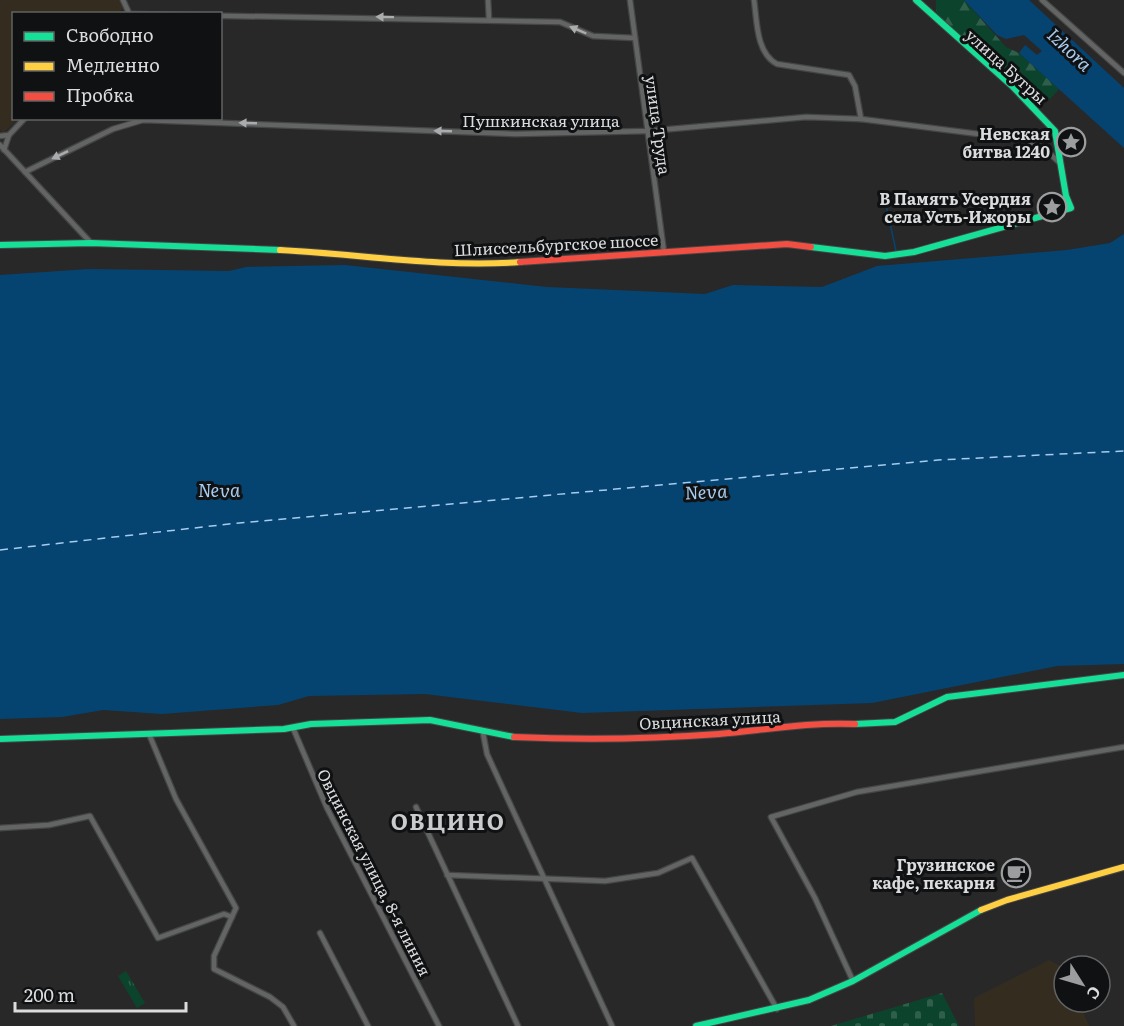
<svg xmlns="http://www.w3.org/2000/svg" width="1124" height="1026" font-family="Literata,serif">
  <defs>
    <pattern id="forest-firs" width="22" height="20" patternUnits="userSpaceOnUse" patternTransform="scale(1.5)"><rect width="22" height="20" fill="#0c432c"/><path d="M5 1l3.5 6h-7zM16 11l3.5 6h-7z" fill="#2f5e4a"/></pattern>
    <pattern id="cemetery-stones" width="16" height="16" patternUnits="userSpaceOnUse" patternTransform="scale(1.5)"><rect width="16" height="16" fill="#0c432c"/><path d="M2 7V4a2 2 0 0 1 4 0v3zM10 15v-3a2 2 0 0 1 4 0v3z" fill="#2f5e4a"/></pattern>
    <pattern id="park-tufts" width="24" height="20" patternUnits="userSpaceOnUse" patternTransform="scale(1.5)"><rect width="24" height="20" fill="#0c432c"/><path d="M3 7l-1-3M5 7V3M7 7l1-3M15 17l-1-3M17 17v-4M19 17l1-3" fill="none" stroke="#2f5e4a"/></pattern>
  </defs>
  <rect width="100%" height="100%" fill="#282829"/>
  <g fill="#342d1f">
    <path d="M0,0H119L123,8L118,13L14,14V118L18,119L3,133L0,129Z"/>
    <path d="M1049,960L1064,968V1002H1079L1089,1026H975L974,998Z"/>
  </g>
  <path fill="url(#forest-firs)" d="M936,0H964L1006,47L1019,53L1059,89L1050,99L1040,102L1013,83L1011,77L1016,76L1019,69L1015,67L1007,72L986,61L942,20L936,12Z"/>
  <path fill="url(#cemetery-stones)" d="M942,993L959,1026H831Z"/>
  <path fill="url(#park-tufts)" d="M126,971L145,1003L137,1008L118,976Z"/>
  <g fill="#054471">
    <path d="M964,0H1029L1124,88V148L1019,53L1025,45L1037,55L1042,51L1024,35L1006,39L997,35Z"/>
    <path d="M1124,234V664L1057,666L872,703L582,713L425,694L309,696L278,705L162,714L103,710L62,717L0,719V275L89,269L229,271L246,267L345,265L547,287L705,294L733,285L822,287L877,266L1067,250L1110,243Z"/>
  </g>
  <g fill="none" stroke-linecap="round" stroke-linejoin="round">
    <path stroke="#054471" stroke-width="1.5" d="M886,205L896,251"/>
    <path stroke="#a7ccef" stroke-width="1.5" stroke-dasharray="8 6" stroke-linecap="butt" d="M0,550L229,524L938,460L1124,451"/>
    <g stroke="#454546" stroke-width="7">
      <g id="street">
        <path d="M123,0L128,11"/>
        <path d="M488,0L489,19"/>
        <path d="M630,0L664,252"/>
        <path d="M754,0C757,21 756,53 777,64L849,75L855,86L861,119"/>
        <path d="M1042,0L1124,73"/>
        <path d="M126,14L560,22L593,36L635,38"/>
        <path d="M0,136L9,135"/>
        <path d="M0,145L91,243"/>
        <path d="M4,150L9,135L25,118"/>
        <path d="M25,172L113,129L143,120L516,134L648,131L806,117L861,119L1026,140L1046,150L1060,163"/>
        <path d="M293,728L327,808L439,1026"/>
        <path d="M483,733L487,754L612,1026"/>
        <path d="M149,734L176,799L236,908L214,956V969L270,997L283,1007L294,1026"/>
        <path d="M416,807L518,1026"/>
        <path d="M0,828L49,825L90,816L158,938L224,914L232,917"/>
        <path d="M447,875L605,881L658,873L692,858L777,1009"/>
        <path d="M320,933L368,1026"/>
        <path d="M853,981L815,898L771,817L857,792L1124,747"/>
      </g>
    </g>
    <g stroke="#454546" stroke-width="8">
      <g id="fast">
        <path d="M0,245L91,243L280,250"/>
        <path d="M811,247L885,256L914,252L1071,208L1066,196L1055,131L1012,86L916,0"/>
        <path d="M855,724L895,722L947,697L1124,675"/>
        <path d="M0,739L284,729L311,724L430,720L514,737"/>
        <path d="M696,1026L809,1000L853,981L981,910"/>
      </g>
    </g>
    <g stroke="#454546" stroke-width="8">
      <g id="slow">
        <path d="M280,250C360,254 440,268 520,262"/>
        <path d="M981,910L1007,900L1124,867"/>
      </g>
    </g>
    <g stroke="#454546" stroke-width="8">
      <g id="jam">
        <path d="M520,262L787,244L811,247"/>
        <path d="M514,737C582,740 651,739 719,734C764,730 810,722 855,724"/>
      </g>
    </g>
    <use href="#street" stroke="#636464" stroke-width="4.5"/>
    <use href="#fast" stroke="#16e098" stroke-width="6"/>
    <use href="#slow" stroke="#ffcf43" stroke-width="6"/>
    <use href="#jam" stroke="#f24e42" stroke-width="6"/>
  </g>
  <defs><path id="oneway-solid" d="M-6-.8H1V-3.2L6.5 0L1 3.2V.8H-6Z" transform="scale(1.5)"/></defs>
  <g fill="#abacad">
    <use href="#oneway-solid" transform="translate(385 17) rotate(-179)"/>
    <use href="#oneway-solid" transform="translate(578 30) rotate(-157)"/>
    <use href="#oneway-solid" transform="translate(248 123) rotate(-178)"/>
    <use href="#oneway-solid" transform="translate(443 131) rotate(-178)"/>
    <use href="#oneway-solid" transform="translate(60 155) rotate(154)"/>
  </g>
  <defs>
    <g id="sight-ring" transform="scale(1.5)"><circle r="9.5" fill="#101112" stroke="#9c9d9e" stroke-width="1.5"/><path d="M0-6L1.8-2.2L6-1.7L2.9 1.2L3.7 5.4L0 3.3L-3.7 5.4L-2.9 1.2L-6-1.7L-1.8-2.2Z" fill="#9c9d9e"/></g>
    <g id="cafe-ring" transform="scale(1.5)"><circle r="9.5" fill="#101112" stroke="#9c9d9e" stroke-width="1.5"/><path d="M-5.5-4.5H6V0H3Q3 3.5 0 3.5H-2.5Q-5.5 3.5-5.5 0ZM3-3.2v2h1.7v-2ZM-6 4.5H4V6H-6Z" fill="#9c9d9e"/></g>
  </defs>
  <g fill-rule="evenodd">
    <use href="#sight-ring" x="1071" y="142"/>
    <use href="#sight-ring" x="1052" y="207"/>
    <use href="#cafe-ring" x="1016" y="873"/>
  </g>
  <g text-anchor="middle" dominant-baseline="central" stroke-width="6" stroke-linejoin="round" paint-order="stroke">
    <g font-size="16" fill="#dbdcdd" stroke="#101112">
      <text transform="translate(1007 66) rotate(42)">улица Бугры</text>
      <text x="541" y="120">Пушкинская улица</text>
      <text transform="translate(659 125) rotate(82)">улица Труда</text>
      <text transform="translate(556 244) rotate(-3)">Шлиссельбургское шоссе</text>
      <text transform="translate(710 719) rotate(-3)">Овцинская улица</text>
      <text transform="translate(375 872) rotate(63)">Овцинская улица, 8-я линия</text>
    </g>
    <g font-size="16" font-weight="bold" fill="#dbdcdd" stroke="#101112" text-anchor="end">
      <text x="1050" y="133">Невская<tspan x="1050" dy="18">битва 1240</tspan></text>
      <text x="1031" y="198">В Память Усердия<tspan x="1031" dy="18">села Усть-Ижоры</tspan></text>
      <text x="995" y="864">Грузинское<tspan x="995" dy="18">кафе, пекарня</tspan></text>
    </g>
    <g font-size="18" font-style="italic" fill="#a7ccef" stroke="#101112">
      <text transform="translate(1070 49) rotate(43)">Izhora</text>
      <text x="219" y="489">Neva</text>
      <text transform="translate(706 491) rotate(-3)">Neva</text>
    </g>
    <g font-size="22" font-weight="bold" letter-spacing="1.5" fill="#c9cbcd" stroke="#101112">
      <text x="448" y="820">ОВЦИНО</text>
    </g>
  </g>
  <rect x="12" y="12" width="210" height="108" fill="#101112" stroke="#616263" stroke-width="1.5"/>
  <rect x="24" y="32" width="30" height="9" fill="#16e098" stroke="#616263" stroke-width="1.5"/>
  <text x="66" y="42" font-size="18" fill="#dbdcdd">Свободно</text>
  <rect x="24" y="62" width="30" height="9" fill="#ffcf43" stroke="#616263" stroke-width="1.5"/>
  <text x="66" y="72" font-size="18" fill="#dbdcdd">Медленно</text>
  <rect x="24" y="92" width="30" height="9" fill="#f24e42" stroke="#616263" stroke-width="1.5"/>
  <text x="66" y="102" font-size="18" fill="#dbdcdd">Пробка</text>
  <g transform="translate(1082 984) rotate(127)"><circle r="28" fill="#101112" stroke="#616263" stroke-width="1.5"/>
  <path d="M0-4.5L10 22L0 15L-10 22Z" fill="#9c9d9e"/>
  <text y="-9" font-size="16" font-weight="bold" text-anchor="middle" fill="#dbdcdd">С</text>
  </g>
  <path d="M15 1002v9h171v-9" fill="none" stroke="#dbdcdd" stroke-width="3"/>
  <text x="24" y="1002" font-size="18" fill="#dbdcdd" stroke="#101112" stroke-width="4.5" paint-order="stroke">200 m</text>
</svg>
